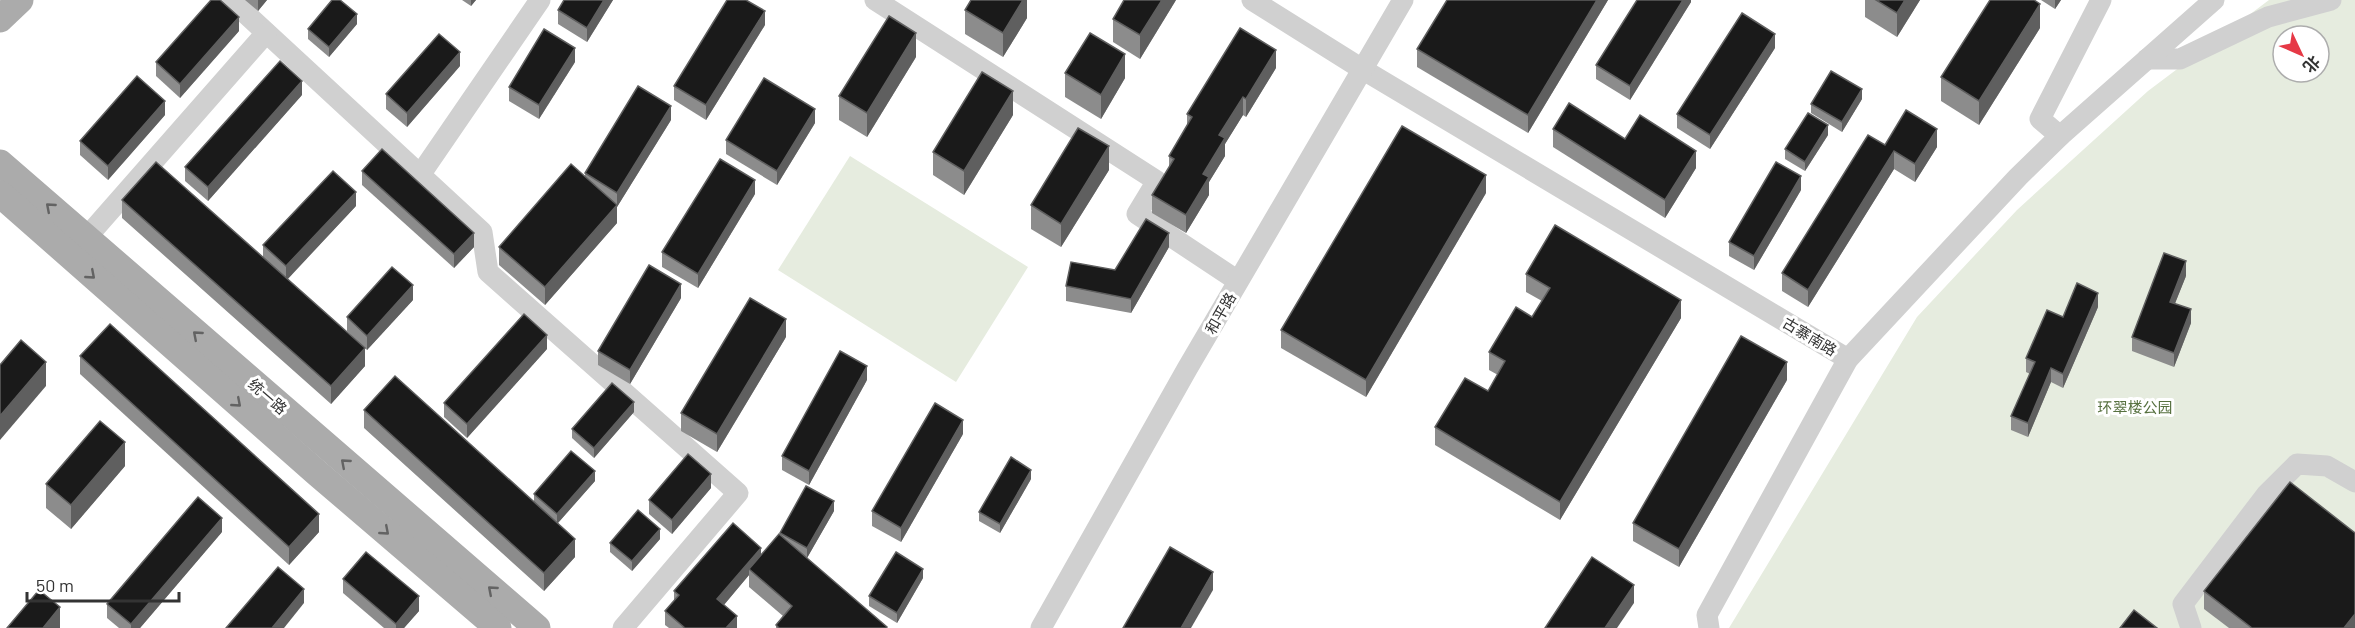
<svg xmlns="http://www.w3.org/2000/svg" width="2355" height="628" font-family="Barlow,'Noto Sans SC',sans-serif">
  <rect width="100%" height="100%" fill="#fff"/>
  <g fill="#e6ecdf" fill-rule="evenodd">
    <path d="M2269,0H2355V628H1729L1917,317L2017,210L2148,91ZM2283,36H2319V72H2283Z"/>
    <path d="M850,156L1028,267L956,382L778,270Z"/>
  </g>
  <g fill="none" stroke-linecap="round" stroke-linejoin="round">
    <g stroke="#d0d0d0" stroke-width="21">
      <path d="M231,0L482,232L488,272L738,493L623,628"/>
      <path d="M875,0L1157,181L1137,214L1238,281"/>
      <path d="M1252,0L1362,69L1848,359"/>
      <path d="M2147,59H2180L2268,17L2331,0"/>
      <path d="M2060,136L2040,119L2101,0"/>
      <path d="M420,175L540,0"/>
      <path d="M86,238L266,33"/>
      <path d="M1041,628L1187,369L1403,0"/>
      <path d="M1709,628L1707,615L1848,359L2018,177L2060,136L2214,0"/>
      <path d="M2191,628L2183,604L2266,495L2297,464L2327,466L2355,482"/>
    </g>
    <g stroke="#ababab" stroke-width="27">
      <path d="M0,19L20,0"/>
      <path d="M0,163L537,628"/>
      <path d="M0,194L317,473L498,628"/>
    </g>
  </g>
  <g fill="#8c8c8c">
    <path d="M245,0H267L258,11Z"/>
    <path d="M462,0H476L471,6Z"/>
    <path d="M564,0H613L587,42L558,24V10Z"/>
    <path d="M1027,0V18L1003,57L965,34V10Z"/>
    <path d="M1176,0L1140,59L1113,42V19Z"/>
    <path d="M1447,0H1608L1528,133L1417,67V49Z"/>
    <path d="M1691,0V2L1630,100L1596,79V65Z"/>
    <path d="M1865,0H1920L1897,37L1865,17Z"/>
    <path d="M2041,0H2061L2055,9Z"/>
    <path d="M357,24L329,57L308,39V29Z"/>
    <path d="M765,25L706,120L674,100V86Z"/>
    <path d="M2040,28L1979,125L1941,101V77Z"/>
    <path d="M239,31L180,98L156,76V62Z"/>
    <path d="M1775,48L1710,149L1677,128V114Z"/>
    <path d="M916,57L867,137L839,120V96Z"/>
    <path d="M575,62L539,119L509,101V87Z"/>
    <path d="M460,66L407,127L386,109V94Z"/>
    <path d="M1276,68L1246,117L1243,115L1225,144V156L1209,182V195L1186,233L1152,213V195L1169,168V156L1187,125V114Z"/>
    <path d="M1065,73L1125,78L1101,119L1065,97Z"/>
    <path d="M302,95L208,201L185,181V167Z"/>
    <path d="M1862,99L1842,132L1811,113V104Z"/>
    <path d="M165,115L108,180L80,155V141Z"/>
    <path d="M1013,115L964,195L933,175V152Z"/>
    <path d="M671,120L617,207V223L545,305L499,265V247L585,177V173Z"/>
    <path d="M815,123L777,185L726,154V140Z"/>
    <path d="M1553,129L1625,139L1696,168L1665,218L1553,147Z"/>
    <path d="M1828,135L1805,171L1785,159V149Z"/>
    <path d="M1885,145L1937,147L1915,182L1894,169L1808,307L1782,291V273Z"/>
    <path d="M1109,170L1061,247L1031,229V205Z"/>
    <path d="M362,171L474,247L454,268L362,185Z"/>
    <path d="M1801,190L1754,270L1729,256V242Z"/>
    <path d="M1486,193L1366,397L1281,348V330Z"/>
    <path d="M755,194L698,288L662,267V252Z"/>
    <path d="M122,200L263,257V245L356,206L287,279L365,366L331,404L122,218Z"/>
    <path d="M1169,247L1131,313L1066,301V286L1115,270Z"/>
    <path d="M1526,274L1681,318L1560,520L1435,445V427L1488,391L1498,375L1489,370V352L1532,317L1542,301L1526,292Z"/>
    <path d="M2186,276L2175,303L2191,323L2174,367L2132,351V337Z"/>
    <path d="M681,298L630,384L598,365V351Z"/>
    <path d="M413,300L367,350L347,331V317Z"/>
    <path d="M2098,307L2063,388L2051,382L2028,437L2011,430V416L2030,374L2026,372V358L2063,317Z"/>
    <path d="M786,337L717,452L681,431V413Z"/>
    <path d="M547,349L467,438L444,417V403Z"/>
    <path d="M80,356L319,532L289,565L80,374Z"/>
    <path d="M867,380L809,485L782,470V456Z"/>
    <path d="M1787,380L1679,567L1633,541V523Z"/>
    <path d="M364,410L534,501V494L595,481L558,523L575,557L544,591L364,428Z"/>
    <path d="M634,412L594,458L572,438V429Z"/>
    <path d="M963,434L901,542L872,526V511Z"/>
    <path d="M125,466L71,529L46,508V484Z"/>
    <path d="M1031,479L1000,533L979,521V512Z"/>
    <path d="M711,488L672,534L649,514V500Z"/>
    <path d="M834,511L807,558L887,628H776V625L783,616L749,587V575L724,605L737,628H669L665,625V611L674,601V591L761,556L780,535V533Z"/>
    <path d="M222,532L140,628H119L107,618V604Z"/>
    <path d="M660,539L632,571L610,552V543Z"/>
    <path d="M923,578L897,623L869,606V596Z"/>
    <path d="M343,579L419,611L404,628H384L343,593Z"/>
    <path d="M2204,591L2355,628H2229L2204,609Z"/>
  </g>
  <g fill="#5f5f5f">
    <path d="M258,0H267L258,11Z"/>
    <path d="M471,0H476L471,6Z"/>
    <path d="M604,0H613L587,42V28Z"/>
    <path d="M1023,0H1027V18L1003,57V33Z"/>
    <path d="M1162,0H1176L1140,59V35Z"/>
    <path d="M1597,0H1608L1528,133V115Z"/>
    <path d="M1683,0H1691V2L1630,100V86Z"/>
    <path d="M1905,0H1920L1897,37V13Z"/>
    <path d="M2055,0H2061L2055,9Z"/>
    <path d="M2040,4V28L1979,125V101Z"/>
    <path d="M765,11V25L706,120V105Z"/>
    <path d="M357,14V24L329,57V47Z"/>
    <path d="M239,17V31L180,98V84Z"/>
    <path d="M916,33V57L867,137V113Z"/>
    <path d="M1775,34V48L1710,149V135Z"/>
    <path d="M575,48V62L539,119V105Z"/>
    <path d="M1276,50V68L1246,117V99Z"/>
    <path d="M460,52V66L407,127V113Z"/>
    <path d="M1125,54V78L1101,119V95Z"/>
    <path d="M302,81V95L208,201V187Z"/>
    <path d="M1862,89V99L1842,132V122Z"/>
    <path d="M1013,91V115L964,195V171Z"/>
    <path d="M1243,97V115L1225,144V156L1209,182V195L1186,233V215L1219,135Z"/>
    <path d="M165,101V115L108,180V166Z"/>
    <path d="M671,106V120L617,207V193Z"/>
    <path d="M815,109V123L777,185V171Z"/>
    <path d="M1828,125V135L1805,171V162Z"/>
    <path d="M1937,129V147L1915,182V164Z"/>
    <path d="M1109,146V170L1061,247V224Z"/>
    <path d="M1696,151V168L1665,218V200Z"/>
    <path d="M1894,151V169L1808,307V290Z"/>
    <path d="M1486,175V193L1366,397V380Z"/>
    <path d="M1801,176V190L1754,270V256Z"/>
    <path d="M755,180V194L698,288V274Z"/>
    <path d="M356,192V206L286,281V266Z"/>
    <path d="M617,205V223L545,305V287Z"/>
    <path d="M474,233V247L454,268V254Z"/>
    <path d="M1169,233V247L1131,313V299Z"/>
    <path d="M2186,261V276L2170,316V302Z"/>
    <path d="M681,284V298L630,384V370Z"/>
    <path d="M413,285V300L367,350V336Z"/>
    <path d="M2098,293V307L2063,388V374Z"/>
    <path d="M1681,300V318L1560,520V502Z"/>
    <path d="M2191,309V323L2174,367V353Z"/>
    <path d="M786,319V337L717,452V434Z"/>
    <path d="M547,335V349L467,438V424Z"/>
    <path d="M365,348V366L331,404V386Z"/>
    <path d="M46,362V386L0,440V416Z"/>
    <path d="M1787,362V380L1679,567V549Z"/>
    <path d="M867,366V380L809,485V471Z"/>
    <path d="M2051,368V382L2028,437V423Z"/>
    <path d="M634,402V412L594,458V448Z"/>
    <path d="M963,420V434L901,542V528Z"/>
    <path d="M125,442V466L71,529V505Z"/>
    <path d="M1031,470V479L1000,533V524Z"/>
    <path d="M595,471V481L557,524V514Z"/>
    <path d="M711,474V488L672,534V520Z"/>
    <path d="M834,501V511L807,558V548Z"/>
    <path d="M319,514V532L289,565V547Z"/>
    <path d="M222,518V532L140,628H131V624Z"/>
    <path d="M660,529V539L632,571V561Z"/>
    <path d="M575,539V557L544,591V573Z"/>
    <path d="M761,548V562L749,569V575L717,613V599Z"/>
    <path d="M923,569V578L897,623V613Z"/>
    <path d="M1213,572V590L1191,628H1181Z"/>
    <path d="M1634,585V603L1617,628H1605Z"/>
    <path d="M304,589V603L284,628H272Z"/>
    <path d="M419,596V611L404,628H396V624Z"/>
    <path d="M60,607V628H43Z"/>
    <path d="M2355,614V628H2344Z"/>
    <path d="M737,616V628H726Z"/>
  </g>
  <g fill="#1a1a1a" stroke="#5f5f5f" stroke-width="1.5">
    <path d="M211,0H220L239,17L180,84L156,62Z"/>
    <path d="M332,0H340L357,14L329,47L308,29Z"/>
    <path d="M564,0H604L587,28L558,10Z"/>
    <path d="M727,0H746L765,11L706,105L674,86Z"/>
    <path d="M971,0H1023L1003,33L965,10Z"/>
    <path d="M1124,0H1162L1140,35L1113,19Z"/>
    <path d="M1447,0H1597L1528,115L1417,49Z"/>
    <path d="M1637,0H1683L1630,86L1596,65Z"/>
    <path d="M1876,0H1905L1897,13Z"/>
    <path d="M1990,0H2034L2040,4L1979,101L1941,77Z"/>
    <path d="M1742,13L1775,34L1710,135L1677,114Z"/>
    <path d="M889,16L916,33L867,113L839,96Z"/>
    <path d="M1240,28L1276,50L1246,99L1243,97L1219,135L1225,138L1203,174L1209,177L1186,215L1152,195L1174,159L1169,156L1192,117L1187,114Z"/>
    <path d="M544,29L575,48L539,105L509,87Z"/>
    <path d="M1090,33L1125,54L1101,95L1065,73Z"/>
    <path d="M439,34L460,52L407,113L386,94Z"/>
    <path d="M280,61L302,81L208,187L185,167Z"/>
    <path d="M1831,71L1862,89L1842,122L1811,104Z"/>
    <path d="M982,72L1013,91L964,171L933,152Z"/>
    <path d="M137,76L165,101L108,166L80,141Z"/>
    <path d="M764,78L815,109L777,171L726,140Z"/>
    <path d="M638,86L671,106L617,193L585,173Z"/>
    <path d="M1569,103L1625,139L1640,115L1696,151L1665,200L1553,129Z"/>
    <path d="M1906,110L1937,129L1915,164L1894,151L1808,290L1782,273L1868,135L1885,145Z"/>
    <path d="M1808,113L1828,125L1805,162L1785,149Z"/>
    <path d="M1402,126L1486,175L1366,380L1281,330Z"/>
    <path d="M1078,128L1109,146L1061,224L1031,205Z"/>
    <path d="M382,149L474,233L454,254L362,171Z"/>
    <path d="M720,159L755,180L698,274L662,252Z"/>
    <path d="M156,162L365,348L331,386L122,200Z"/>
    <path d="M1776,162L1801,176L1754,256L1729,242Z"/>
    <path d="M571,164L617,205L545,287L499,247Z"/>
    <path d="M333,171L356,192L286,266L263,245Z"/>
    <path d="M1146,219L1169,233L1131,299L1066,286L1071,262L1115,270Z"/>
    <path d="M1555,225L1681,300L1560,502L1435,427L1465,378L1488,391L1505,361L1489,352L1516,307L1532,317L1550,288L1526,274Z"/>
    <path d="M2164,253L2186,261L2170,302L2191,309L2174,353L2132,337Z"/>
    <path d="M649,265L681,284L630,370L598,351Z"/>
    <path d="M392,267L413,285L367,336L347,317Z"/>
    <path d="M2077,283L2098,293L2063,374L2051,368L2028,423L2011,416L2035,362L2026,358L2047,310L2063,317Z"/>
    <path d="M750,298L786,319L717,434L681,413Z"/>
    <path d="M524,314L547,335L467,424L444,403Z"/>
    <path d="M110,324L319,514L289,547L80,356Z"/>
    <path d="M1741,336L1787,362L1679,549L1633,523Z"/>
    <path d="M21,340L46,362L0,416V365Z"/>
    <path d="M840,351L867,366L809,471L782,456Z"/>
    <path d="M395,376L575,539L544,573L364,410Z"/>
    <path d="M612,383L634,402L594,448L572,429Z"/>
    <path d="M935,403L963,420L901,528L872,511Z"/>
    <path d="M100,421L125,442L71,505L46,484Z"/>
    <path d="M571,451L595,471L557,514L534,494Z"/>
    <path d="M688,454L711,474L672,520L649,500Z"/>
    <path d="M1011,457L1031,470L1000,524L979,512Z"/>
    <path d="M2290,482L2355,533V614L2344,628H2252L2204,591Z"/>
    <path d="M806,486L834,501L807,548L780,533Z"/>
    <path d="M198,497L222,518L131,624L107,604Z"/>
    <path d="M638,510L660,529L632,561L610,543Z"/>
    <path d="M733,523L761,548L717,599L737,616L726,628H685L665,611L679,595L674,591Z"/>
    <path d="M779,534L887,627L886,628H779L776,625L792,606L749,569Z"/>
    <path d="M1170,547L1213,572L1181,628H1123Z"/>
    <path d="M366,552L419,596L396,624L343,579Z"/>
    <path d="M896,552L923,569L897,613L869,596Z"/>
    <path d="M1592,557L1634,585L1605,628H1545Z"/>
    <path d="M278,567L304,589L272,628H226Z"/>
    <path d="M39,590L60,607L43,628H7Z"/>
    <path d="M2134,610L2157,628H2120Z"/>
  </g>
  <defs><path id="oneway-chevron" d="M-2-3.5L2.5 0L-2 3.5" fill="none" stroke-width="1.6" stroke-linecap="round" stroke-linejoin="round" transform="scale(1.5)"/></defs>
  <g stroke="#636363">
    <use href="#oneway-chevron" transform="translate(50 207) rotate(-139)"/>
    <use href="#oneway-chevron" transform="translate(91 275) rotate(41)"/>
    <use href="#oneway-chevron" transform="translate(197 335) rotate(-139)"/>
    <use href="#oneway-chevron" transform="translate(237 403) rotate(41)"/>
    <use href="#oneway-chevron" transform="translate(345 463) rotate(-139)"/>
    <use href="#oneway-chevron" transform="translate(385 531) rotate(41)"/>
    <use href="#oneway-chevron" transform="translate(492 590) rotate(-139)"/>
  </g>
  <g text-anchor="middle" dominant-baseline="central" stroke-width="6" stroke-linejoin="round" paint-order="stroke">
    <g font-size="15" fill="#333" stroke="#fff">
      <text transform="translate(1220 313) rotate(-60)">和平路</text>
      <text transform="translate(1810 336) rotate(31)">古寨南路</text>
      <text transform="translate(268 396) rotate(41)">统一路</text>
    </g>
    <g font-size="15" fill="#56703f" stroke="#fff">
      <text x="2135" y="407">环翠楼公园</text>
    </g>
  </g>
  <g transform="translate(2301 54) rotate(134)"><circle r="28" fill="#ffffff" stroke="#adadad" stroke-width="1.5"/>
  <path d="M0-4.5L10 22L0 15L-10 22Z" fill="#e63946"/>
  <text y="-9" font-size="16" font-weight="bold" text-anchor="middle" fill="#333333">北</text>
  </g>
  <path d="M27 592v9h152v-9" fill="none" stroke="#333333" stroke-width="3"/>
  <text x="36" y="592" font-size="18" fill="#333333" stroke="#ffffff" stroke-width="4.5" paint-order="stroke">50 m</text>
</svg>
